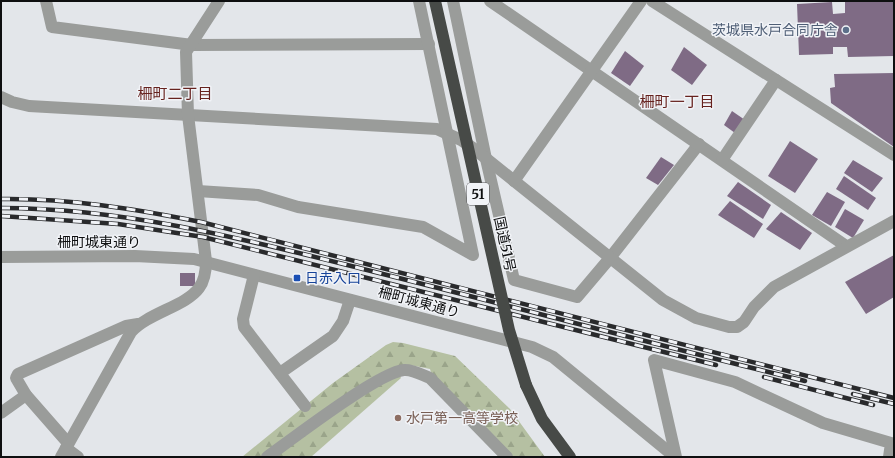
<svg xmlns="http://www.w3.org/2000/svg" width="895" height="458" font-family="Merriweather,'Noto Sans JP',serif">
  <defs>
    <pattern id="forest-firs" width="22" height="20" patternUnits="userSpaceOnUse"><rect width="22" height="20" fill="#b5c0a2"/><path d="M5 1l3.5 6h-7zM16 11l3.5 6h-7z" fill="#9aa48a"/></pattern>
  </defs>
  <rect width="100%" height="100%" fill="#e3e6ea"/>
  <g fill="url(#forest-firs)">
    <path d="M393,342L403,343L455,356L510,409L545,457H512L432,376L430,369L410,365L397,366L374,377L260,457H242L333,383L386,345Z"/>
    <path d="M400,376L401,378L311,457H272L387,379Z"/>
  </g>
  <g fill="#7f6b85">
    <path d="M894,1V56L848,57L847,47H833V54L799,55L797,4L832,2L833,14L845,13V2Z"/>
    <path d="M684,47L707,65L692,85L671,70Z"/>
    <path d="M625,51L644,66L630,86L611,73Z"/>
    <path d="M894,73V147L831,103L830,88L835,87L834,74Z"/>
    <path d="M732,111L745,120L735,133L724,125Z"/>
    <path d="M790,141L818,159L795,193L768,176Z"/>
    <path d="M661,157L674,165L658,185L646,178Z"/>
    <path d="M853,160L883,178L872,192L844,173Z"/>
    <path d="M844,176L876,198L868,210L836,189Z"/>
    <path d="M738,182L771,205L763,219L727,196Z"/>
    <path d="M827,192L845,202L831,226L812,215Z"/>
    <path d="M730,201L763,224L754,238L718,215Z"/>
    <path d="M845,209L864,220L853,238L835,227Z"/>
    <path d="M781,212L812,233L800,250L766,229Z"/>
    <path d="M894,255V297L866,314L845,282Z"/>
    <rect x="180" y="273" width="15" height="13"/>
  </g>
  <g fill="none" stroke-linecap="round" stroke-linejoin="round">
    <g stroke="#9a9c9a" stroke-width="12">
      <path d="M46,1L52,27L192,45L429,44"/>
      <path d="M453,1L486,159L514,280L577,297L610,258L699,144"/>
      <path d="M490,1L846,246"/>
      <path d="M652,1L894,155"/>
      <path d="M1,97L12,102L29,106L437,129L461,140L473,148L663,300L696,318L729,327H737L744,322L754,307L774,287L894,221"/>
      <path d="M722,160L776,80"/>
      <path d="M514,181L641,1"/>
      <path d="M198,191L258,195L298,207L423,227L473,255L419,1"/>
      <path d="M1,257L135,256L194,259L532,347L553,357L675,457"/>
      <path d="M254,275L243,319L244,327L305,406"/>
      <path d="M280,373L333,336L343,321L350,300"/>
      <path d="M1,413L26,395"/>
      <path d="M68,443L26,395L16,378L18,374L126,326L138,324"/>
      <path d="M66,448L78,457"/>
      <path d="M61,457L131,332C148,313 186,306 199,288C205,280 206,271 206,261L188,115L186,52L219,1"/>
      <path d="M267,457C292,439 379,372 404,370C412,369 422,375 430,378L507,457"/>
      <path d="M676,457L654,360L735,382L823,423L891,443L889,457"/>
    </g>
    <path stroke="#474a47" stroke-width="12" d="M526,385L542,419L570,457"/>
    <g stroke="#292a2c" stroke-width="4.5">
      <g id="rail">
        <path d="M1,199C68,198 135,209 201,222L894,398"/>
        <path d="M1,208C125,208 244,239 363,269C511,306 657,345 805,381"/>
        <path d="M1,216L118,224L203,237L716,365"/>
        <path d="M764,377L873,405"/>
        <path d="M853,394L894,404"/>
      </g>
    </g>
    <use href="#rail" stroke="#f1f3f7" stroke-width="3" stroke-dasharray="9" stroke-linecap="butt"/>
    <path stroke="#474a47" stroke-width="12" d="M435,1L509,330L526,385"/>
  </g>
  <circle fill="#5c6f8a" stroke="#f1f3f7" stroke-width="1.5" cx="846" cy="30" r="4"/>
  <rect fill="#1a4fb4" stroke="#f1f3f7" stroke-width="1.5" x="293" y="274" width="8" height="8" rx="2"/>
  <circle fill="#8d6e63" stroke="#f1f3f7" stroke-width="1.5" cx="398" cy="418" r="4"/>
  <g text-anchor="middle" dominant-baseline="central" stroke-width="3" stroke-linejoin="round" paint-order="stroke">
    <rect fill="#f1f3f7" stroke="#525355" stroke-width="1" x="467" y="183" width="22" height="22" rx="3"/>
    <g font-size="13" font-weight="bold" fill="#0e0f10">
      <text x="478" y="194">51</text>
    </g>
    <g font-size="14" fill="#4e5e75" stroke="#f1f3f7" text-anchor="end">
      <text x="838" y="30">茨城県水戸合同庁舎</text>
    </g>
    <g font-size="14" fill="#0e0f10" stroke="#f1f3f7">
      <text x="99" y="242">柵町城東通り</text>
      <text transform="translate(505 244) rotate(78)">国道51号</text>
      <text transform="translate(419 302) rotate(15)">柵町城東通り</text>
    </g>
    <g font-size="14" fill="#164399" stroke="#f1f3f7" text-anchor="start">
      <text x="305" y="278">日赤入口</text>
    </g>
    <g font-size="14" fill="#785e54" stroke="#f1f3f7" text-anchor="start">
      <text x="406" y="418">水戸第一高等学校</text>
    </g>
    <g font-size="15" fill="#66221e" stroke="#f1f3f7">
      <text x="175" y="93">柵町二丁目</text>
      <text x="677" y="101">柵町一丁目</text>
    </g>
  </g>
  <rect width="895" height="458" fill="none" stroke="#0e0f10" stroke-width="4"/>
</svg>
